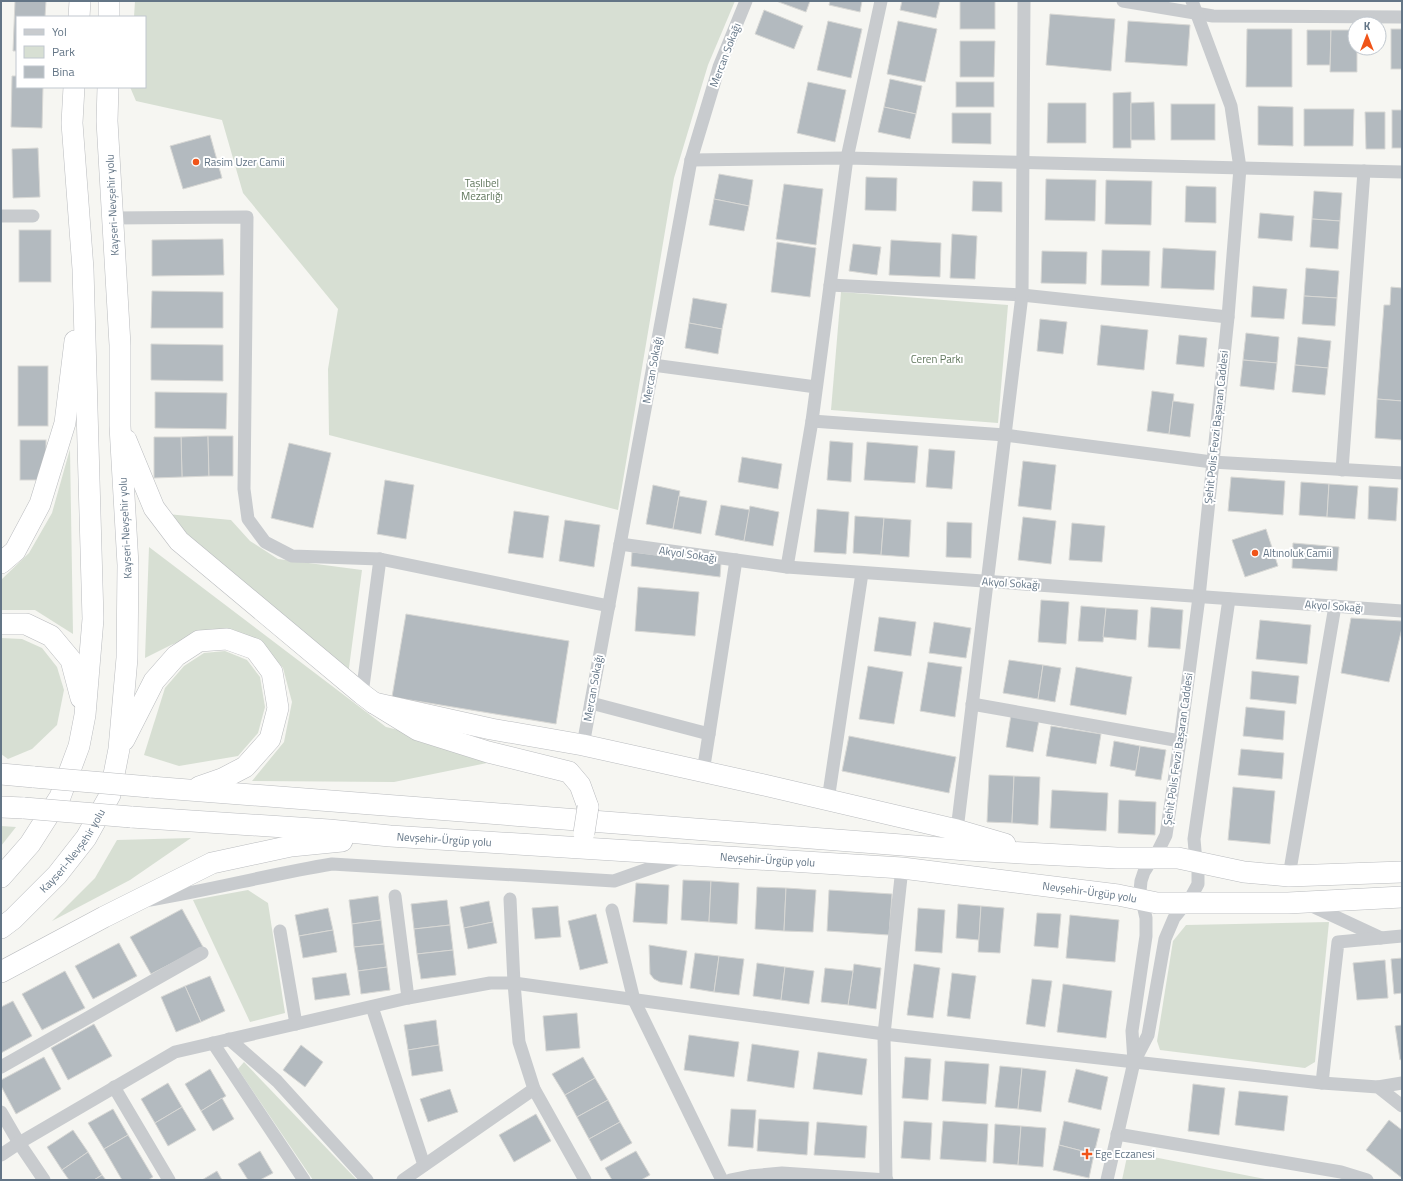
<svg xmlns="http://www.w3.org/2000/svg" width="1403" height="1181" font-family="'Titillium Web',sans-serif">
  <rect width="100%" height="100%" fill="#f6f6f2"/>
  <g fill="#d7dfd3">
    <path d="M135,1H735L708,65L674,178L618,510L329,435L328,369L338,309L243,193L222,120L136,101L130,87H145V17H134Z"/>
    <path d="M841,292L1008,305L998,423L831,410Z"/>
    <path d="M70,449L73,634L35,610H1V580L29,553L52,513Z"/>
    <path d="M167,514L231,520L250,541L278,559L362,570L348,675L182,538Z"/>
    <path d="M149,547L386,727L486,751L487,763L394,782L252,781L284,742L292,702L283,668L264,647L203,633L171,645L145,658Z"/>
    <path d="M1,638L22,639L42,648L57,667L64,690L57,725L32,749L8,759L1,754Z"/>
    <path d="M225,651L247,660L260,677L265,707L258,733L238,756L179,766L144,755L165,688L184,666L204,653Z"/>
    <path d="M1,826L16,827L1,846Z"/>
    <path d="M191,838L130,880L52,921L95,878L117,840Z"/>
    <path d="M248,890L268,903L285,1013L250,1022L193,900Z"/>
    <path d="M1329,922L1315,1062L1305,1068L1160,1050L1157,1041L1173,941L1186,925Z"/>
    <path d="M244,1062L357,1180H313L238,1069Z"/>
    <path d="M1128,1152L1270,1180H1122Z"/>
  </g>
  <g fill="#b3babf" stroke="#d8d8d5">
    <path d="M15,1H46L45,17H17V51H13Z"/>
    <path d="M776,1H810L806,12Z"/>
    <path d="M830,1H862L860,12L829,5Z"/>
    <path d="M902,1H940L936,18L900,10Z"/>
    <rect x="960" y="1" width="35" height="28"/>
    <path d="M764,10L803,26L794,49L755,34Z"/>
    <path d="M1050,14L1115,19L1111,71L1046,65Z"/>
    <path d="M828,21L862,29L851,78L817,70Z"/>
    <path d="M898,21L937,29L925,82L887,74Z"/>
    <path d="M1128,21L1190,25L1187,66L1125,62Z"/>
    <path d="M1247,29H1292V87H1246Z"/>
    <rect x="1391" y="29" width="11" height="40"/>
    <path d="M1307,30H1331L1330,65H1307Z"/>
    <path d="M1331,30H1355V48H1357V72H1330Z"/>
    <path d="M960,41H995L994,77H960Z"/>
    <path d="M12,76H17V87H43L42,128L11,127Z"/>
    <path d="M890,79L922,86L916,114L884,107Z"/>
    <path d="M808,82L846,90L835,142L797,133Z"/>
    <rect x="956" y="82" width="38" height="25"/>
    <path d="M1131,92V148H1113V93Z"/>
    <path d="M1154,102L1155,140H1131V103Z"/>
    <path d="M1048,103H1086V143H1047Z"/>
    <rect x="1171" y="104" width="44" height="36"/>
    <path d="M1258,106L1293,107V146L1258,145Z"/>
    <path d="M884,107L916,114L910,139L878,132Z"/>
    <path d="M1304,109H1354L1353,146H1304Z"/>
    <rect x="1392" y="110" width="10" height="38"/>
    <path d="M1365,112H1385V149H1366Z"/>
    <path d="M952,113H991V144L952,143Z"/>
    <path d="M210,135L222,178L183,189L170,146Z"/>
    <path d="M38,148L40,197L13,198L12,149Z"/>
    <path d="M719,174L753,180L749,206L714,199Z"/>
    <path d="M866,177L897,178L896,211L865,210Z"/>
    <path d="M1046,179L1096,180L1095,221L1045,220Z"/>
    <path d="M1106,180L1152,181L1151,225L1105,224Z"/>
    <path d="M973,181L1002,182V212L972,211Z"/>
    <path d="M784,184L823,189L816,245L776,239Z"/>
    <path d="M1186,186L1216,187V223L1185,222Z"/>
    <path d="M1314,191L1342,193L1340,221L1312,219Z"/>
    <path d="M714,199L749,206L744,231L709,225Z"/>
    <path d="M1260,213L1294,216L1292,241L1258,238Z"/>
    <path d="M1312,219L1340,221L1338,249L1310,247Z"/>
    <rect x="19" y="230" width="32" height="52"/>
    <path d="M952,234L977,236L975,279L950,278Z"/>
    <path d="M223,239L224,275L152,276V240Z"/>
    <path d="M891,240L941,243L940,277L889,275Z"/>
    <path d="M777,242L816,248L810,297L771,292Z"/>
    <path d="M853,244L881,247L877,275L849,271Z"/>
    <path d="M1163,248L1216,251L1214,290L1161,288Z"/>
    <path d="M1102,250L1150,251L1149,286L1101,285Z"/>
    <path d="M1042,251L1087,252L1086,284L1041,283Z"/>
    <path d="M1306,268L1339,271L1337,298L1304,296Z"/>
    <path d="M1253,286L1287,289L1284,319L1251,317Z"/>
    <path d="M1391,287L1402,288V401L1377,399L1384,305H1390Z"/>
    <path d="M152,291L223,292V328H151Z"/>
    <path d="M1304,296L1337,298L1335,326L1302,324Z"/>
    <path d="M693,298L727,304L722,329L689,323Z"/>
    <path d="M1040,319L1067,322L1063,354L1037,351Z"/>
    <path d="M689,323L722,329L718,354L685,348Z"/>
    <path d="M1101,325L1148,330L1144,370L1097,365Z"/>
    <path d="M1246,333L1279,337L1277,363L1243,360Z"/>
    <path d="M1179,335L1207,338L1204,367L1176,364Z"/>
    <path d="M1298,337L1331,341L1328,368L1295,365Z"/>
    <path d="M151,344L223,345V381L151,380Z"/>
    <path d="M1243,360L1277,363L1274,390L1240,386Z"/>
    <path d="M1295,365L1328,368L1325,395L1292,392Z"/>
    <rect x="18" y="366" width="30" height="60"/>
    <path d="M1152,391L1174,394L1169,434L1147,431Z"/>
    <path d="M155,392L227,393L226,429L155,428Z"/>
    <path d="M1377,399L1402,401V440L1375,438Z"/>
    <path d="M1173,401L1194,404L1190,437L1169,434Z"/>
    <path d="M208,436L209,476L182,477L181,437Z"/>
    <path d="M208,436H233V476H209Z"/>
    <path d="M154,437H181L182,477L154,478Z"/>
    <rect x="20" y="440" width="26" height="40"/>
    <path d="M830,441L853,443L851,482L827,480Z"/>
    <path d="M867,442L918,446L915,483L864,480Z"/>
    <path d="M289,443L331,453L313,528L271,518Z"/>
    <path d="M929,449L955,451L952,489L926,487Z"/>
    <path d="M742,457L782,464L778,489L738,482Z"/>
    <path d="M1023,461L1056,465L1051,510L1018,506Z"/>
    <path d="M1231,477L1285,481L1283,515L1228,511Z"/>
    <path d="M385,480L414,485L406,539L377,534Z"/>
    <path d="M1301,482L1329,484L1327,517L1299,515Z"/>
    <path d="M1329,484L1358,486L1355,519L1327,517Z"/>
    <path d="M653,485L680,491L673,529L646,524Z"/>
    <path d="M1369,486L1398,488L1396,521L1368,519Z"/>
    <path d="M679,496L707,501L701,534L673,529Z"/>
    <path d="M721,505L750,510L744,541L715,535Z"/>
    <path d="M750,506L779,512L773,546L744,541Z"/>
    <path d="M817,509L849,512L846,554L814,552Z"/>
    <path d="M514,511L549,516L543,558L508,553Z"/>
    <path d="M855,516L884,518L881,555L853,553Z"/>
    <path d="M1023,517L1056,521L1051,564L1018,560Z"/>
    <path d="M884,518L911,520L909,557L881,555Z"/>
    <path d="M565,520L600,525L594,567L559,561Z"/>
    <path d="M947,522L972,523L971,558L946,557Z"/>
    <path d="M1072,523L1105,526L1102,562L1069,560Z"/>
    <path d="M1266,529L1278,566L1245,577L1232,540Z"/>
    <path d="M1293,543L1339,547L1337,571L1292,568Z"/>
    <path d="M632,552L721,563L720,577L631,566Z"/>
    <path d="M638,587L699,592L695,636L635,631Z"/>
    <path d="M1041,600L1069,602L1066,644L1038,642Z"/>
    <path d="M1081,606L1106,608L1103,642L1078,641Z"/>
    <path d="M1151,607L1183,610L1180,649L1148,647Z"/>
    <path d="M1106,608L1138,610L1136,640L1103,637Z"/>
    <path d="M406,614L569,641L556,724L392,697Z"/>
    <path d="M879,617L916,622L911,656L874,651Z"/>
    <path d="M1351,618L1402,621V628L1389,682L1341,673Z"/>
    <path d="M1260,620L1311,625L1307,664L1256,659Z"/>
    <path d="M934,622L971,628L966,658L929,653Z"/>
    <path d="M1009,660L1043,665L1038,699L1003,693Z"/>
    <path d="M928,662L962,667L955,717L920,711Z"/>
    <path d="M1043,665L1061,668L1055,702L1038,699Z"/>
    <path d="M868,666L903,672L894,724L859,719Z"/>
    <path d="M1076,667L1132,677L1126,715L1070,705Z"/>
    <path d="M1252,671L1299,676L1296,704L1250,699Z"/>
    <path d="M1246,707L1285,711L1283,740L1243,736Z"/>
    <path d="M1011,715L1039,720L1033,752L1006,747Z"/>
    <path d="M1051,726L1101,734L1096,764L1046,756Z"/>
    <path d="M849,736L956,757L949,793L842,771Z"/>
    <path d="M1114,741L1140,746L1136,771L1110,766Z"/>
    <path d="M1140,746L1166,750L1161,780L1135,776Z"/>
    <path d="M1241,749L1284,753L1282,779L1238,775Z"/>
    <path d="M989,775L1014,776L1012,823L987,822Z"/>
    <path d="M1014,776L1040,777L1038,825L1012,823Z"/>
    <path d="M1233,787L1275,791L1270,844L1228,840Z"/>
    <path d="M1052,790L1108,793L1106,831L1050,828Z"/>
    <path d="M1119,800L1156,802L1155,835L1118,833Z"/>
    <path d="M683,880L711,881L709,922L681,920Z"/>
    <path d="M711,881L739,883L737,924L709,922Z"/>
    <path d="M636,883L669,885L667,924L633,922Z"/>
    <path d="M757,887L786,888L784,931L755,929Z"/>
    <path d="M786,888L816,890L813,932L784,931Z"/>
    <path d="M829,890L892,894L889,935L827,931Z"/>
    <path d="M378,896L381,920L352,924L349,900Z"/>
    <path d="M447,900L450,925L414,929L411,904Z"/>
    <path d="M489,901L493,922L464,928L460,907Z"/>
    <path d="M958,904L981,906L979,940L956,938Z"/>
    <path d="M558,906L561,937L535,939L532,908Z"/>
    <path d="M981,906L1004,908L1000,953L978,952Z"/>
    <path d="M328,908L333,930L299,936L295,915Z"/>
    <path d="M918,908L945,910L942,953L915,951Z"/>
    <path d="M182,909L203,947L151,974L130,937Z"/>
    <path d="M1037,913L1061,914L1058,948L1034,946Z"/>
    <path d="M596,914L608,963L580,970L568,921Z"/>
    <path d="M1070,915L1119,920L1115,962L1066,958Z"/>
    <path d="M381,920L384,944L354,947L352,924Z"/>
    <path d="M493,922L497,943L468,949L464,928Z"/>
    <path d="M450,925L453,950L417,954L414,929Z"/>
    <path d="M333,930L337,952L303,958L299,936Z"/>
    <path d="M119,943L137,976L93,999L75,966Z"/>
    <path d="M384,944L387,967L358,971L354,947Z"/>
    <path d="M649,945L687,951L682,985L660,982L654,979L650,974Z"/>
    <path d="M453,950L456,975L421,979L417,954Z"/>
    <path d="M695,953L719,956L714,992L690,988Z"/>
    <path d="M719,956L744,959L739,995L714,992Z"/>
    <path d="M1402,958V993L1394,994L1391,959Z"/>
    <path d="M1385,960L1388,998L1357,1000L1353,963Z"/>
    <path d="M757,963L785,967L781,1000L753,996Z"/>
    <path d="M854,964L881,968L876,1009L848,1005Z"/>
    <path d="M914,964L940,968L933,1018L907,1015Z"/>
    <path d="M387,967L390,990L361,994L358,971Z"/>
    <path d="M785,967L814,971L809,1004L781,1000Z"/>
    <path d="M825,968L853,971L848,1005L821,1002Z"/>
    <path d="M65,971L85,1008L42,1030L22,994Z"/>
    <path d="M346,973L350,995L315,1000L312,978Z"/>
    <path d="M952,973L976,976L970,1019L947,1016Z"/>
    <path d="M210,976L225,1011L201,1022L185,986Z"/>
    <path d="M1032,979L1052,981L1045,1027L1026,1024Z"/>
    <path d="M1063,984L1112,991L1106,1038L1057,1032Z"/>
    <path d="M185,986L201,1022L176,1032L161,997Z"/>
    <path d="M13,1001L32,1036L1,1053V1007Z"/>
    <path d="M577,1013L580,1048L546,1051L543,1016Z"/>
    <path d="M436,1020L439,1045L408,1050L404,1025Z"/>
    <path d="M94,1024L112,1056L68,1080L51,1048Z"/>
    <path d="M1402,1025V1059L1400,1060L1395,1026Z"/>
    <path d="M689,1035L739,1042L734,1077L684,1070Z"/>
    <path d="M752,1044L799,1051L794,1088L747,1081Z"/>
    <path d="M301,1045L323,1062L305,1087L283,1070Z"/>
    <path d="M439,1045L443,1071L412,1076L408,1050Z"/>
    <path d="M818,1052L867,1059L862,1095L813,1089Z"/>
    <path d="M44,1057L61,1089L16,1114L1,1086V1080Z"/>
    <path d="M583,1057L595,1078L565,1095L552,1074Z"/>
    <path d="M905,1057L931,1059L928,1100L902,1098Z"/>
    <path d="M945,1061L989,1064L986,1104L942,1101Z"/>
    <path d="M1000,1066L1022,1068L1018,1109L995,1107Z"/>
    <path d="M1022,1068L1046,1071L1041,1112L1018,1109Z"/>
    <path d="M210,1069L226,1096L201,1111L185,1084Z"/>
    <path d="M1076,1069L1108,1077L1101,1110L1068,1102Z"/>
    <path d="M595,1078L608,1100L577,1117L565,1095Z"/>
    <path d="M168,1083L182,1107L155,1123L141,1099Z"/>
    <path d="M1193,1084L1225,1088L1219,1135L1188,1131Z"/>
    <path d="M450,1089L458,1112L428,1122L420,1099Z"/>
    <path d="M1239,1091L1288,1096L1284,1131L1235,1125Z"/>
    <path d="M222,1098L234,1119L213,1131L201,1111Z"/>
    <path d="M608,1100L620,1122L589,1139L577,1117Z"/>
    <path d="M182,1107L196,1130L168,1146L155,1123Z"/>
    <path d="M113,1109L128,1135L104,1149L88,1123Z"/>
    <path d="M731,1109L756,1110L753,1148L728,1146Z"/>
    <path d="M536,1114L551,1141L514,1162L499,1135Z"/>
    <path d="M759,1119L809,1122L807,1155L757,1151Z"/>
    <path d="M1389,1120L1402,1130V1178L1366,1150Z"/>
    <path d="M904,1121L932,1123L930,1160L901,1158Z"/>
    <path d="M943,1121L988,1124L986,1162L940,1159Z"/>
    <path d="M1064,1121L1100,1129L1094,1154L1059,1145Z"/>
    <path d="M620,1122L632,1143L601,1161L589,1139Z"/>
    <path d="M817,1122L867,1126L865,1158L814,1155Z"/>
    <path d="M995,1124L1021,1126L1018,1165L993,1163Z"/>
    <path d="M1021,1126L1046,1128L1043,1167L1018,1165Z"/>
    <path d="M73,1130L88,1152L62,1170L47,1147Z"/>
    <path d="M128,1135L153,1177L148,1180H122L104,1149Z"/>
    <path d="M1059,1145L1094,1154L1089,1178L1053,1170Z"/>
    <path d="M260,1151L273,1173L260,1180H248L238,1164Z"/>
    <path d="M636,1151L650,1175L641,1180H612L605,1168Z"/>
    <path d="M88,1152L102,1175L94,1180H69L62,1170Z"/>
    <path d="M217,1171L222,1180H202Z"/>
    <path d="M102,1175L106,1180H94Z"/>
  </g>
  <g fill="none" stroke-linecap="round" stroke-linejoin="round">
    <g stroke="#babcbf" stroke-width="22">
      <g id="trunk">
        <path d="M79,17L80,1"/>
        <path d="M109,17V1"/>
        <path d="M126,440L154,508L179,541L362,694L374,703L418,730L488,752L569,772L580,785L588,807"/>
        <path d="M1,563L15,551L40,504L65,423L75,341"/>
        <path d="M1,624H26L51,636L71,660L81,698"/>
        <path d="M374,703L491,729L583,745L764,785L957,830L1005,844"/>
        <path d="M124,740L154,681L176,656L199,641L227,639L255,649L272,672L278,708L270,739L245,767L222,779L199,787"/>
        <path d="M1,774L34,777"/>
        <path d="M150,787L967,850L1117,858H1178L1244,872L1289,876L1402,872"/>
        <path d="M1,807L24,808"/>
        <path id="s1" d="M131,817L329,830L390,836L902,868L1118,895L1157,903H1288L1402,897"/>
        <path d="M1,877L30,844L60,797L79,746L85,715L93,619L83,269L72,123L74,87"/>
        <path id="s2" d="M1,928L13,919L57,875L86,838L110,795L119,749L127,658L128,565L120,426V345L107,121L108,87"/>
        <path d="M1,972L104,917L212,863L291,846L342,841"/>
      </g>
    </g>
    <g stroke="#c8cbce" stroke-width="13">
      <path d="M1123,1L1213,16L1402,17"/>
      <path d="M691,160L847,158L1402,172"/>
      <path d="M1,216H33"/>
      <path d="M112,218L247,217L244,489L248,519L265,542L292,556L380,559L609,606"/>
      <path d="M830,285L1022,295L1228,317"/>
      <path d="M653,365L816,387"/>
      <path d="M812,421L1005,435L1212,462L1402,473"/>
      <path d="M1342,470L1364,171"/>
      <path d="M620,544L787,567L1402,611"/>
      <path d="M787,567L812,421L847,158L881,1"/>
      <path d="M362,694L380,559"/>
      <path d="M591,703L709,734L736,560"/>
      <path d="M972,704L1180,741"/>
      <path d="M583,745L691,160L719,67L746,1"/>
      <path d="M703,772L709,734"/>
      <path d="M828,800L862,573"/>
      <path d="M957,830L1022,295L1024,1"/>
      <path d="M1289,876L1335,606"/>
      <path d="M395,896L408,998"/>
      <path d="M510,899L514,983L519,1042L534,1089L585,1180"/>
      <path d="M150,900C211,890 271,874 332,864L614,881L679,858"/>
      <path d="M1310,905L1381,938"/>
      <path d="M612,910L634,1000L722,1180"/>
      <path d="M280,931L296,1024"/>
      <path d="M372,1007L424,1165"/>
      <path d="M229,1039L277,1081L367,1180"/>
      <path d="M213,1043L304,1180"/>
      <path d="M1134,1062L1132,1031L1146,936V918L1140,891L1141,881L1144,872L1149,864L1155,857L1166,835L1180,741L1199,597L1228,317L1240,168L1231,106L1192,1"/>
      <path d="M1,1067L202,953"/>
      <path d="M1322,1083L1338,942L1402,936"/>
      <path d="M114,1087L169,1180"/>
      <path d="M1378,1087L1402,1083"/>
      <path d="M1,1112L19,1143L44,1180"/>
      <path d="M1117,1134L1341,1172L1367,1180"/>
      <path d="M1,1155L19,1143L175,1052L408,998L490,983H514L884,1034L1322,1083L1378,1087L1402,1106"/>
      <path d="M403,1180L534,1089"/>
      <path d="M730,1180L750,1176L782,1173L887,1180"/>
      <path d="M886,1180L884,1034L902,868"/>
      <path d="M1107,1180L1134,1062L1148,1035L1165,939L1174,918L1191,897L1198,884V869L1196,862L1194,839L1229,599"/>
    </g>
    <use href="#trunk" stroke="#fff" stroke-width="21"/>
    <g stroke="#babcbf" stroke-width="22" stroke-linecap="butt">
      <g id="trunk-bridge">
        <path d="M34,777L150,787"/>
        <path d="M24,808L131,817"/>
        <path d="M584,833L588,807"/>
      </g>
    </g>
    <use href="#trunk-bridge" stroke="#fff" stroke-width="21"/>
  </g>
  <g fill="#f05419" stroke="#fff" stroke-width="1.5">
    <circle cx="196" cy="162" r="4"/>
    <circle cx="1255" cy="553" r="4"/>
    <path d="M1085 1148h4v4h4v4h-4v4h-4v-4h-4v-4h4z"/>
  </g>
  <g text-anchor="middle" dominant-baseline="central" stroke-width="4" stroke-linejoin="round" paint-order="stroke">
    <g font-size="11" fill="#637586" stroke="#fff">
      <text transform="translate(725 55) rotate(-69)">Mercan Sokağı</text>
      <text transform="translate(112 205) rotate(-93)">Kayseri-Nevşehir yolu</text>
      <text transform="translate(652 370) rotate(-80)">Mercan Sokağı</text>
      <text transform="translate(1216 427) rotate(-84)">Şehit Polis Fevzi Başaran Caddesi</text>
      <text transform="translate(125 528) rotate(-93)">Kayseri-Nevşehir yolu</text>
      <text transform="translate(688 554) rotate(8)">Akyol Sokağı</text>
      <text transform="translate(1011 583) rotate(4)">Akyol Sokağı</text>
      <text transform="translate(1334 606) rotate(4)">Akyol Sokağı</text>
      <text transform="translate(593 688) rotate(-80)">Mercan Sokağı</text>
      <text transform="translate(1178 749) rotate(-82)">Şehit Polis Fevzi Başaran Caddesi</text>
      <text stroke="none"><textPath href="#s1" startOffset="314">Nevşehir-Ürgüp yolu</textPath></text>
      <text stroke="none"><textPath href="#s2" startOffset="106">Kayseri-Nevşehir yolu</textPath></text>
      <text stroke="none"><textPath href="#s1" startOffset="638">Nevşehir-Ürgüp yolu</textPath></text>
      <text stroke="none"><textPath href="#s1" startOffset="962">Nevşehir-Ürgüp yolu</textPath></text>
    </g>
    <g font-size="11" fill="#637586" stroke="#fff" text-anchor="start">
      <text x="204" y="162">Rasim Uzer Camii</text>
      <text x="1263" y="553">Altınoluk Camii</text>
      <text x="1095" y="1154">Ege Eczanesi</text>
    </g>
    <g font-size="11" fill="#62785e" stroke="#fff">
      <text x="482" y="183">Taşlıbel<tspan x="482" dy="13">Mezarlığı</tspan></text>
      <text x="937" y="359">Ceren Parkı</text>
    </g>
  </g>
  <rect width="1403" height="1181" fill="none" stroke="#637586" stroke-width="4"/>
  <rect x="16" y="16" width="130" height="72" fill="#ffffff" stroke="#c1c8cf"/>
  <rect x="24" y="29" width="20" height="6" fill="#c8cbce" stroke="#c1c8cf"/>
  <text x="52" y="36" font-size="12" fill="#637586">Yol</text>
  <rect x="24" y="46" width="20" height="12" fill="#d7dfd3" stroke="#c1c8cf"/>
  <text x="52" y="56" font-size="12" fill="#637586">Park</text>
  <rect x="24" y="66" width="20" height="12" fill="#b3babf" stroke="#c1c8cf"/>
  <text x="52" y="76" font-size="12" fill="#637586">Bina</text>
  <g transform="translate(1367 36)"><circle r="19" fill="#ffffff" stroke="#c1c8cf"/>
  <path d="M0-3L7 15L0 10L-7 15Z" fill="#f05419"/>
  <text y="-6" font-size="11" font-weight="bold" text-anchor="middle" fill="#637586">K</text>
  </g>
</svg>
